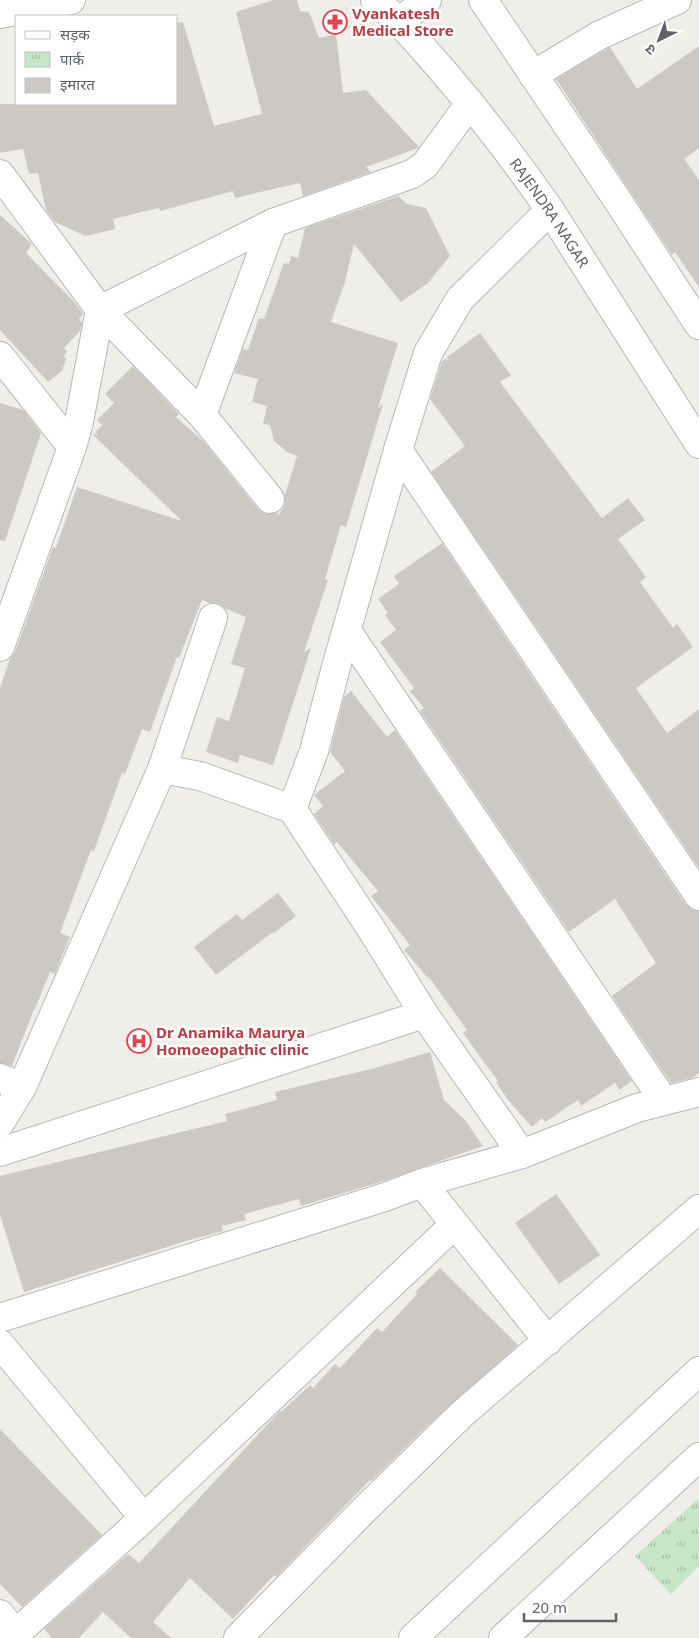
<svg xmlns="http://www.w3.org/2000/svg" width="699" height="1638" font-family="'Noto Sans','Noto Sans Devanagari',sans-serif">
  <defs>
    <pattern id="park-tufts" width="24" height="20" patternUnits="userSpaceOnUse" patternTransform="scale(1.25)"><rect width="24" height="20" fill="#c7e5c7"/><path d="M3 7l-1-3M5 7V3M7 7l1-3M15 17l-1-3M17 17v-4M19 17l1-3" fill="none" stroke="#a5bda5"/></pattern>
  </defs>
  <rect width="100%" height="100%" fill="#f0eee8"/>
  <path fill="url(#park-tufts)" d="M699,1498V1566L671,1594L635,1556Z"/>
  <g fill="#ccc9c5">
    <path d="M273,0H297L300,11L309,12L319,38L336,34L343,93L366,90L419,147L418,148L366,167L371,172L303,196L300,183L235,198L233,191L160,211L159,208L113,219L115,229L86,236L55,222L46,210L38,173L29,174L23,149L0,153V104H176V23L183,22L214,126L262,114L236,12Z"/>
    <path d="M699,46V148L684,159L699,180V287L675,252L672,255L556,79L610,47L637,89Z"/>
    <path d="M398,196L407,204L426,208L450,256L428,283L401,302L354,244L345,282L331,322L398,343L378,408L383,404L346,527L341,525L325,579L328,580L304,652L311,648L273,765L240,755L238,763L206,752L217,717L229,721L245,668L231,664L246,617L226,609L218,603H209L202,600L179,658L177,657L150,732L142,729L125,774L122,773L94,851L91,850L60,933L70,937L60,961L55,974L50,972L35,1009H34L12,1066L0,1063V688L10,659L15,652L53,547L56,548L77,487L182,521L92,434L98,435L95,432L102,425L97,420L114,403L105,394L133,366L179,414L176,417L204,442L258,509L265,514H272L277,513L279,515L285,504V495L297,456L287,452L274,441L270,425L263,424L267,406L252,402L258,379L234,373L243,349L248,350L259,318L264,319L284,263L289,264L291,256L298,258L305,228Z"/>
    <path d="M0,215L32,244L26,253L75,303L83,314L79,319L82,323L80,331L64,348L67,352L64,356L66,359L62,371L48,382L0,330Z"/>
    <path d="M480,333L511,375L500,382L602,518L628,498L645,520L618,539L646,577L640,582L673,628L677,624L693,647L636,688L667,733L699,709V868L431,472L465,446L430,399L442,361L445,359L449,360L447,357Z"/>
    <path d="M0,403L23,410L41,433L5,541L0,540Z"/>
    <path d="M442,543L686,905L692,910L699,911V1073L692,1078L671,1083L612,996L656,963L615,899L569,932L420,711L424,708L410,691L414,688L380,642L396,630L385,615L388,613L378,599L399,584L394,576Z"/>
    <path d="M351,691L387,737L395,730L632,1081L619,1090L615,1083L581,1106L578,1100L545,1122L542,1118L532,1127L508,1100L496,1082L498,1081L463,1033L467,1030L429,977L428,978L404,950L410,945L371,896L378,891L337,842L334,844L314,814L323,806L314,795L345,771L330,752L344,697Z"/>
    <path d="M278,893L296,916L274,933L273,932L216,975L194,947L237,914L242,920Z"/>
    <path d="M430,1052L444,1100L465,1120L483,1146L380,1182L301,1206L299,1199L244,1214L246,1220L222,1226L223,1231L186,1241L24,1292L0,1215V1176L227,1121L225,1114L277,1100L275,1092L375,1068Z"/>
    <path d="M556,1194L600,1255L559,1284L515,1223Z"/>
    <path d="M440,1268L518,1345L425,1428L371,1481L370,1480L276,1577L274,1575L233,1619L190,1578L153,1622L171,1638H131L103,1612L79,1638H52L44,1629L128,1554L139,1563L278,1413L280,1411L281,1412L310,1385L313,1388L335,1364L340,1368L377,1328L382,1332L417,1294L415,1292Z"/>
    <path d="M0,1429L102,1535L22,1607L0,1584Z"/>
  </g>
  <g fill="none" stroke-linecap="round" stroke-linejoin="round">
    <g stroke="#b5b8bb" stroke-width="30">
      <g id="street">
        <path d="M483,0L614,195L699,325"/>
        <path d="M400,21L427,0"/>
        <path d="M533,75L600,35L677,0"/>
        <path d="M0,174L100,310L202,415L273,223"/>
        <path d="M0,356L72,447"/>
        <path d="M202,415L270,499"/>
        <path d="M398,450L699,896"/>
        <path d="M347,631L664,1101"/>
        <path d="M0,647L72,447L79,422L100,310L273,223L412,174L425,165L470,103"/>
        <path d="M162,769L213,618"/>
        <path d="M292,809L370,927L424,1014L522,1154"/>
        <path d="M0,1078L22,1087L162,769L200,776L292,809L314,751L336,667L398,450L428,353L460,299L550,210"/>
        <path d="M0,1123L22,1087"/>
        <path d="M0,1152L424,1014"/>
        <path d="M422,1183L548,1341"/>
        <path d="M0,1318L385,1197L422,1183L522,1154L637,1108L699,1092"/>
        <path d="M0,1344L144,1518"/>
        <path d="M0,1614L15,1634"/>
        <path d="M11,1638L144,1518L454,1225"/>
        <path d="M238,1638L361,1513L462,1414L699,1209"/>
      </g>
    </g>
    <g stroke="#b4b7bb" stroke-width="30">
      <g id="secondary">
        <path id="s1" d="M375,0C400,21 420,45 442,70C480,114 516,161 550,210L699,444"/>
        <path d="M0,14L71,0"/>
        <path d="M413,1638L699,1371"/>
        <path d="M503,1638L699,1457"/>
      </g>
    </g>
    <use href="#street" stroke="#fff" stroke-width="28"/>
    <use href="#secondary" stroke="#fff" stroke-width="28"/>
  </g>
  <defs>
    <g id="pharmacy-ring" transform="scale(1.25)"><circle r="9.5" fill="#fff" stroke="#e0444e" stroke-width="1.5"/><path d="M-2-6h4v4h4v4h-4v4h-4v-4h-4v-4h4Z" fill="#e0444e"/></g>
    <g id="hospital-ring" transform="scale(1.25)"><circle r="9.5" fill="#fff" stroke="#e0444e" stroke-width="1.5"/><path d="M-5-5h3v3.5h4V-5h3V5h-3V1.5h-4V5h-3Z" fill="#e0444e"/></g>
  </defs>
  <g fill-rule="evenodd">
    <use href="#pharmacy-ring" x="335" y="22"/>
    <use href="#hospital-ring" x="139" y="1041"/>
  </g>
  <g text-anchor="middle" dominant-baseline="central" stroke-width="5" stroke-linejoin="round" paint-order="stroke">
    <g font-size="15" font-weight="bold" fill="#be3a42" stroke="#fff" text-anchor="start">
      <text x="352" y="13">Vyankatesh<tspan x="352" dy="17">Medical Store</tspan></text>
      <text x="156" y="1032">Dr Anamika Maurya<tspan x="156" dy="17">Homoeopathic clinic</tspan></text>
    </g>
    <g font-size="15" fill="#5f6367" stroke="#fff">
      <text stroke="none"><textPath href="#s1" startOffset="276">RAJENDRA NAGAR</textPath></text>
    </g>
  </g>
  <rect x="15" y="15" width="162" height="90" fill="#ffffff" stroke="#bfc1c2"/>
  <rect x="25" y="31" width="25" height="8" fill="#ffffff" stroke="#bfc1c2"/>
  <text x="60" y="40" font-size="15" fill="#5f6367">सड़क</text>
  <rect x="25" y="52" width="25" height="15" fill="url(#park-tufts)" stroke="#bfc1c2"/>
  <text x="60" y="65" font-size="15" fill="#5f6367">पार्क</text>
  <rect x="25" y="78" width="25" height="15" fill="#ccc9c5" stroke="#bfc1c2"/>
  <text x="60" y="90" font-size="15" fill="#5f6367">इमारत</text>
  <g transform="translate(659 40) rotate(222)" stroke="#ffffff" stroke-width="4" paint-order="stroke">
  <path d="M0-4L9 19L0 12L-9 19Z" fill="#5f6367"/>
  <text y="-8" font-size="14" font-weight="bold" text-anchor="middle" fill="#5f6367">उ</text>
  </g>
  <path d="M524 1613v8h92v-8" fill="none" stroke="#5f6367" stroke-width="2.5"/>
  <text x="532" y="1613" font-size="15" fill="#5f6367" stroke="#ffffff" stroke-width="4" paint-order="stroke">20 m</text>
</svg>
